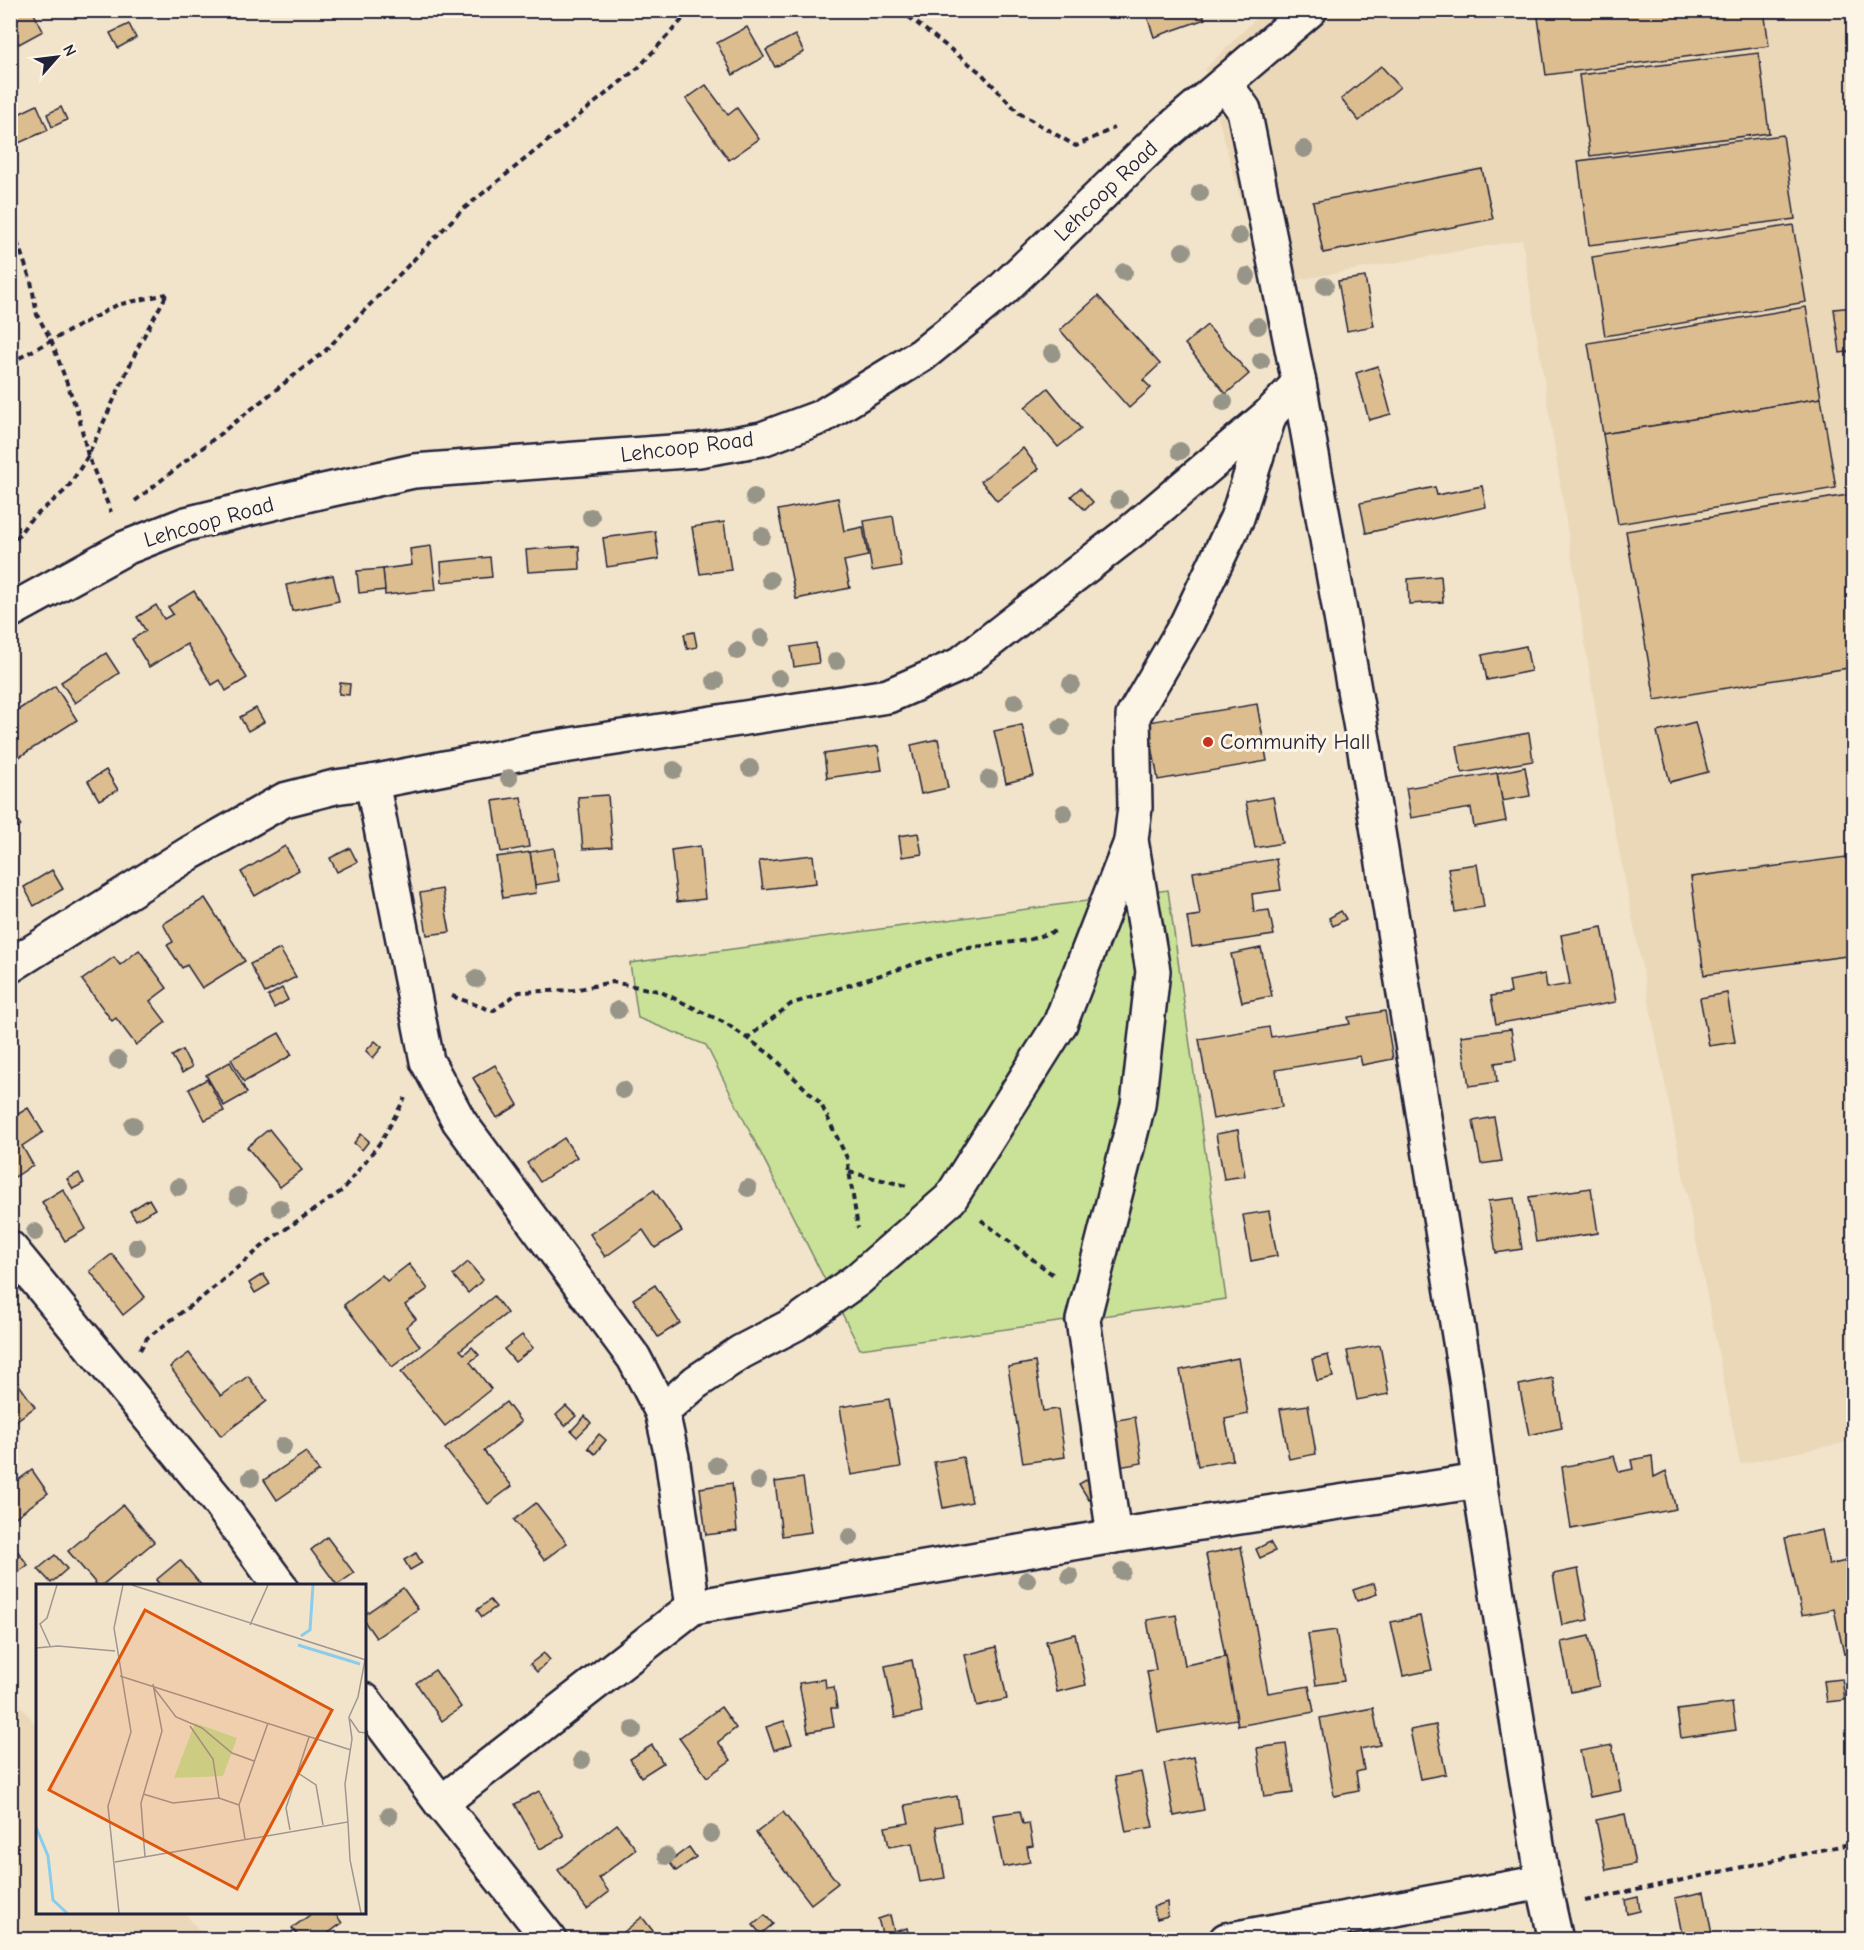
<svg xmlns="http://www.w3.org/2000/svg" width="1864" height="1950" font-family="'Comic Neue',sans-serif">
  <rect width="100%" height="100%" fill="#f2e4cb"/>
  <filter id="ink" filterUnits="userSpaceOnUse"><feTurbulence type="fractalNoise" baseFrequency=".0167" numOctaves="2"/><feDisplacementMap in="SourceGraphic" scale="12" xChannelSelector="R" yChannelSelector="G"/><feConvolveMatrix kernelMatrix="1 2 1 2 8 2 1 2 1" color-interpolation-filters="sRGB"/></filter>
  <g filter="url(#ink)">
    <g fill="#ebd8b9">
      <path d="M1263,11H1853V1441L1740,1464L1611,810L1522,240L1264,286L1205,69Z"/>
      <path d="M10,1692L37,1726L38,1912L185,1913L206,1939H11Z"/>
    </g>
    <path fill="#c9e298" stroke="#76826a" stroke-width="1.5" d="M1168,890L1226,1299L860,1349L706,1045L638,1018L630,963Z"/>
    <g fill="#dbbd8f" stroke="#22223b" stroke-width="1.5">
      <path d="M10,10H32L43,31L19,44L10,28Z"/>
      <path d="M1145,10H1201L1205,19L1154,37Z"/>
      <path d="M1537,10H1764L1769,46L1546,75Z"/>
      <path d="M129,24L136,38L118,48L110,33Z"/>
      <path d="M747,27L764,57L733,75L717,43Z"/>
      <path d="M795,35L804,52L775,67L766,50Z"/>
      <path d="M1759,53L1769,133L1590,156L1579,75Z"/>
      <path d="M1381,66L1400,87L1359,121L1341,99Z"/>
      <path d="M706,85L728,115L737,108L759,139L729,160L686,99Z"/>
      <path d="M37,105L48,130L12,146L10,118Z"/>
      <path d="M61,107L67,120L52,127L47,114Z"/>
      <path d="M1783,135L1795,219L1589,245L1578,161Z"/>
      <path d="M1482,169L1493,219L1323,253L1313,202Z"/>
      <path d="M1793,225L1806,302L1605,336L1592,257Z"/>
      <path d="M1365,277L1374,326L1347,331L1338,281Z"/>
      <path d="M1098,296L1160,364L1143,380L1151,388L1129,408L1060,330Z"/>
      <path d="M1806,307L1821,398L1603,434L1588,343Z"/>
      <path d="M1854,307V351L1840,353L1834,309Z"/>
      <path d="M1207,325L1249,374L1226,394L1185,344Z"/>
      <path d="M1378,366L1391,414L1369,420L1356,373Z"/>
      <path d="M1048,388L1081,429L1058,447L1025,407Z"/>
      <path d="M1821,398L1836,488L1618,524L1603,434Z"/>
      <path d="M1023,448L1039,469L997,501L981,481Z"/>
      <path d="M1482,486L1486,507L1366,533L1360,503L1435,487L1437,495Z"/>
      <path d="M1080,488L1093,502L1085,510L1071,496Z"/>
      <path d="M1854,494V548H1850L1854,566V667L1655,700L1626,531Z"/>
      <path d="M838,498L844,531L863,527L868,556L844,561L850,588L796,599L778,510Z"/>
      <path d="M893,516L901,566L872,571L864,521Z"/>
      <path d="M724,522L731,570L700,574L692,527Z"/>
      <path d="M655,531L659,559L607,567L603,538Z"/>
      <path d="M431,546L436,590L385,595L383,569L412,565L410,549Z"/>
      <path d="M579,546L580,569L528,572L526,550Z"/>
      <path d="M490,557L492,577L442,582L441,562Z"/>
      <path d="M383,569L385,590L359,593L357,571Z"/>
      <path d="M333,575L339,601L292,611L286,585Z"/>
      <path d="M1441,576L1443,602L1409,604L1408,579Z"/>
      <path d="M194,591L247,678L226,691L220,680L212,685L187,644L149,667L132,639L146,631L137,617L156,605L164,619L173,614L168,607Z"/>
      <path d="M694,632L697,647L687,649L684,634Z"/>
      <path d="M816,643L819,663L794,667L791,647Z"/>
      <path d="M1526,646L1531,671L1487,680L1482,655Z"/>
      <path d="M106,653L119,673L75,703L61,682Z"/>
      <path d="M340,683L350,684L349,695L339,694Z"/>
      <path d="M55,686L77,720L10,763V715Z"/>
      <path d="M1257,704L1267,761L1158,780L1148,722Z"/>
      <path d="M256,708L264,722L248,731L240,717Z"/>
      <path d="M1695,722L1708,772L1670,782L1657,732Z"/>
      <path d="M1022,725L1034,776L1006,783L994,731Z"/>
      <path d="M1529,733L1533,761L1462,773L1457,746Z"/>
      <path d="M938,739L948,788L921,794L911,745Z"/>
      <path d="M878,746L882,770L827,778L824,754Z"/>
      <path d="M1525,767L1530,796L1502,801L1497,773Z"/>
      <path d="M106,770L118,790L99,800L88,781Z"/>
      <path d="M1497,773L1506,821L1474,827L1471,808L1411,818L1406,788Z"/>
      <path d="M608,795L612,847L583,849L578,797Z"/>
      <path d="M521,797L529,847L501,852L493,801Z"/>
      <path d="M1273,797L1282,843L1255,848L1246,802Z"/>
      <path d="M10,809L21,826L10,833Z"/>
      <path d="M918,833L922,854L902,857L899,836Z"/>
      <path d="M285,846L299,870L255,896L241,872Z"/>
      <path d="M700,846L705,899L677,902L671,850Z"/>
      <path d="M350,848L357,862L337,872L330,858Z"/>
      <path d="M554,848L559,881L535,885L530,852Z"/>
      <path d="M530,852L536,893L503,898L496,857Z"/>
      <path d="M813,855L816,883L763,889L759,861Z"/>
      <path d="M1854,856V955L1704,975L1691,877Z"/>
      <path d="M1276,859L1281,890L1252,894L1254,912L1269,910L1274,935L1192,947L1187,917L1200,915L1193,872Z"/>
      <path d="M1477,864L1484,907L1455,912L1448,868Z"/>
      <path d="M52,870L63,889L34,906L24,887Z"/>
      <path d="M442,889L450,932L427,935L420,893Z"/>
      <path d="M205,898L245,961L202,988L187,965L182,968L167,945L173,942L163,924Z"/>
      <path d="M1341,911L1346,919L1333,926L1329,918Z"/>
      <path d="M1602,927L1616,1002L1496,1024L1491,996L1511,993L1509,981L1545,974L1547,988L1570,984L1561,935Z"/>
      <path d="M1261,948L1272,996L1242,1002L1231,954Z"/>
      <path d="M280,949L296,977L265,993L250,964Z"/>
      <path d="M139,950L167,988L150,1001L166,1022L136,1045L116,1018L112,1021L82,980L114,957L120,965Z"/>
      <path d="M282,988L288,1000L274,1008L268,996Z"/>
      <path d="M1727,993L1735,1042L1709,1046L1700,998Z"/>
      <path d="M1385,1011L1393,1059L1362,1065L1360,1056L1276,1070L1282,1107L1213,1119L1199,1039L1269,1027L1271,1037L1350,1024L1348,1017Z"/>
      <path d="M1511,1029L1516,1060L1495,1063L1497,1082L1469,1086L1461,1036Z"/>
      <path d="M279,1033L292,1055L244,1082L231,1059Z"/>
      <path d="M375,1041L382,1047L373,1058L366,1051Z"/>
      <path d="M182,1050L192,1067L182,1073L172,1056Z"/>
      <path d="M230,1062L247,1093L224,1106L206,1075Z"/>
      <path d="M495,1065L518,1105L497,1118L473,1078Z"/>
      <path d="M207,1079L224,1111L205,1120L189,1089Z"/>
      <path d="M28,1108L43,1132L22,1146L33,1165L15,1177L10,1169V1119Z"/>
      <path d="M1494,1117L1502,1161L1481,1164L1473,1121Z"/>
      <path d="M269,1129L302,1170L280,1187L247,1147Z"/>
      <path d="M1238,1130L1245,1176L1224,1179L1216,1134Z"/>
      <path d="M361,1134L369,1141L362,1150L354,1143Z"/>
      <path d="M564,1138L577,1157L540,1182L527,1163Z"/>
      <path d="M79,1173L84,1183L73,1189L67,1179Z"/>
      <path d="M1591,1188L1598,1233L1536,1242L1529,1197Z"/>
      <path d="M63,1189L86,1229L65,1241L42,1202Z"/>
      <path d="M654,1190L682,1231L655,1248L643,1230L605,1257L590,1234Z"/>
      <path d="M1514,1198L1522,1249L1496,1253L1488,1201Z"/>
      <path d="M149,1199L155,1209L136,1220L130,1211Z"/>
      <path d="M1269,1211L1277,1256L1251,1261L1243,1215Z"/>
      <path d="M112,1254L145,1297L123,1315L90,1271Z"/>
      <path d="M468,1262L483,1280L468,1293L453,1275Z"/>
      <path d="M409,1264L428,1289L405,1305L416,1319L406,1327L420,1346L392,1367L344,1305L382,1275L387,1281Z"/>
      <path d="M263,1274L270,1284L255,1293L249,1283Z"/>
      <path d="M655,1285L680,1323L658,1337L633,1299Z"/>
      <path d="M494,1296L507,1313L460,1350L464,1354L472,1347L479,1355L470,1362L491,1389L445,1426L401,1372Z"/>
      <path d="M522,1335L533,1348L515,1362L504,1349Z"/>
      <path d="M1380,1345L1389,1394L1357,1400L1347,1351Z"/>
      <path d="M189,1353L221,1396L248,1376L267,1401L221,1436L170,1367Z"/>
      <path d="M1328,1355L1333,1377L1317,1381L1312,1359Z"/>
      <path d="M1238,1358L1248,1414L1225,1419L1233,1460L1198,1466L1180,1370Z"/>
      <path d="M1035,1362L1043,1411L1058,1409L1065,1457L1023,1463L1008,1367Z"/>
      <path d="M10,1372L35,1407L10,1425Z"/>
      <path d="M1553,1378L1562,1428L1529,1435L1519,1385Z"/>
      <path d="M889,1399L901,1467L851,1475L840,1407Z"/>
      <path d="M506,1402L521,1422L484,1451L512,1486L488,1504L445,1449Z"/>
      <path d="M1308,1405L1316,1454L1289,1459L1280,1409Z"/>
      <path d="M566,1406L576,1416L565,1426L556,1415Z"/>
      <path d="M585,1416L591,1423L577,1437L571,1431Z"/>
      <path d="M1135,1417L1142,1463L1119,1467L1111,1421Z"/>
      <path d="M599,1434L606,1440L595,1454L588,1448Z"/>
      <path d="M306,1452L319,1471L277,1500L264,1480Z"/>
      <path d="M1614,1456L1619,1472L1633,1469L1631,1460L1652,1456L1654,1477L1666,1471L1676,1509L1571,1529L1562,1467Z"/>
      <path d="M963,1457L972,1502L943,1508L934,1462Z"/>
      <path d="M32,1470L48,1493L10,1521V1486Z"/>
      <path d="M1093,1476L1102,1492L1089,1500L1079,1484Z"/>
      <path d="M803,1478L811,1532L782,1536L775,1482Z"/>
      <path d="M732,1483L737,1531L706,1535L700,1488Z"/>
      <path d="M536,1503L567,1543L544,1560L514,1520Z"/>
      <path d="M123,1505L154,1542L101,1586H98L68,1551Z"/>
      <path d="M1822,1530L1829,1565L1854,1559V1652L1844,1654L1834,1609L1802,1615L1785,1538Z"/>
      <path d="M327,1537L354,1573L337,1585L311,1550Z"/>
      <path d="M10,1541L28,1565L10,1578Z"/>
      <path d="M1270,1542L1275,1551L1260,1558L1256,1549Z"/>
      <path d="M1241,1547L1268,1693L1309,1686L1314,1712L1238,1726L1206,1554Z"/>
      <path d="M416,1553L422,1563L410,1570L404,1560Z"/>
      <path d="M55,1555L67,1569L51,1583L38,1569Z"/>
      <path d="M180,1560L202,1586H161L156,1580Z"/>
      <path d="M1578,1569L1588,1620L1562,1625L1553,1574Z"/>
      <path d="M1374,1583L1377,1594L1357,1601L1353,1590Z"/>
      <path d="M403,1588L418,1609L376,1638L364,1621V1615Z"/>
      <path d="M490,1600L496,1607L482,1617L477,1610Z"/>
      <path d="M1176,1615L1185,1665L1226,1657L1237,1719L1158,1732L1147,1671L1156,1670L1147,1620Z"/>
      <path d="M1420,1616L1432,1670L1403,1676L1391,1622Z"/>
      <path d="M1336,1630L1344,1681L1316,1685L1308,1634Z"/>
      <path d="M1075,1634L1086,1685L1057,1692L1046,1641Z"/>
      <path d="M1589,1636L1599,1686L1571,1692L1561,1642Z"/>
      <path d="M996,1647L1007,1699L977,1706L965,1655Z"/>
      <path d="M544,1653L550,1660L537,1672L530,1664Z"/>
      <path d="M912,1660L922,1712L895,1718L885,1666Z"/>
      <path d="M435,1670L461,1707L442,1721L416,1683Z"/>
      <path d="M825,1679L826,1688L834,1687L837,1708H831L834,1727L808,1732L799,1683Z"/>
      <path d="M1842,1679L1845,1700L1827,1702L1824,1681Z"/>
      <path d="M1732,1703L1736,1730L1681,1738L1677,1710Z"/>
      <path d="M721,1707L736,1728L718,1742L731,1760L707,1777L679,1738Z"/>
      <path d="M1373,1708L1380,1745L1360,1749L1364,1770L1356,1772L1359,1791L1334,1796L1320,1718Z"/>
      <path d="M784,1721L792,1744L774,1750L766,1727Z"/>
      <path d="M1436,1725L1446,1774L1420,1779L1410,1730Z"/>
      <path d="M1286,1744L1293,1793L1264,1797L1257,1748Z"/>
      <path d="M652,1745L663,1763L641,1777L630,1759Z"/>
      <path d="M1612,1745L1621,1791L1590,1797L1580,1751Z"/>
      <path d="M1194,1757L1204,1810L1174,1816L1164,1763Z"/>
      <path d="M1141,1772L1153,1827L1126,1832L1115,1777Z"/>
      <path d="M539,1791L564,1836L540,1849L515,1804Z"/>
      <path d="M957,1796L961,1822L936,1827L945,1878L920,1882L912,1843L889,1847L885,1827L909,1823L905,1805Z"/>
      <path d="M1020,1811L1023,1824L1029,1823L1033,1846L1027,1847L1030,1862L1003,1867L993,1815Z"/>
      <path d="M783,1812L838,1883L811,1904L756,1833Z"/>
      <path d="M1625,1814L1635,1864L1606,1870L1596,1820Z"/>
      <path d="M617,1824L636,1849L599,1878L609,1892L587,1909L558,1870Z"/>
      <path d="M689,1847L696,1857L676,1871L669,1862Z"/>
      <path d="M1704,1892L1713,1940H1683L1675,1898Z"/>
      <path d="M1638,1897L1640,1911L1627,1914L1625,1900Z"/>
      <path d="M1167,1902L1168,1916L1157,1919L1153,1907Z"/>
      <path d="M314,1912H334L342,1923L319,1940H301L292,1928Z"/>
      <path d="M765,1915L773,1924L761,1934L753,1925Z"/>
      <path d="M890,1915L894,1932L907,1928L910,1940H884L878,1919Z"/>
      <path d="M642,1917L660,1940H622L619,1936Z"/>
    </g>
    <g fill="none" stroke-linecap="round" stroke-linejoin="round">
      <g stroke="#22223b" stroke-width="38">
        <g id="minor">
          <path d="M1226,85L1244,110L1299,383L1364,745L1467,1385L1479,1481L1543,1882L1556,1940"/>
          <path d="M10,611L125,548L186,524L310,494L414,471L699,450L762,439L821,417L922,355L1002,290L1160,138L1310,10"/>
          <path d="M372,782L427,1061L459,1121L634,1358L662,1412L672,1457L693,1607"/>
          <path d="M10,966L190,853L284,800L335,787L372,782L538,750L888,696L959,665L1134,529L1270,414L1299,383"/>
          <path d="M10,1248L217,1500L280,1586"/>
          <path d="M662,1412L696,1382L741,1352L795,1324L857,1280L950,1199L1060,1024L1131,842"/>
          <path d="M1114,1536L1083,1320L1138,1105L1153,971L1131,840L1135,807L1133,716L1187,623L1237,518L1270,414"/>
          <path d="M364,1700L441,1803L550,1940"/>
          <path d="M441,1803L693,1607L1114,1536L1479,1481"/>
          <path d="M1226,1940L1543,1882"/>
        </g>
      </g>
      <g stroke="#22223b" stroke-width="4" stroke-dasharray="6 4.5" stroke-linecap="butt">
        <path d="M900,10L981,73L1019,113L1076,146L1114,128"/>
        <path d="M10,222L31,281L37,315L51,340L78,413L88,456L111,512"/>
        <path d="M10,363L117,305L167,294"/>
        <path d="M135,501L325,351L461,211L639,67L691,10"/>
        <path d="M10,548L28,522L67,489L88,456L140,343L167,294"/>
        <path d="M452,996L493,1011L519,992L574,990L612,982L659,991L727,1024L771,1055L821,1104L847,1158L858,1228"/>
        <path d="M746,1039L791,1004L961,949L1028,940L1056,931"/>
        <path d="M849,1172L907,1186"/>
        <path d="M981,1220L1056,1277"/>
        <path d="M140,1350L147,1338L205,1295L271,1239L343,1190L382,1140L405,1098"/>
        <path d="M1585,1901L1854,1843"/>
      </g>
      <use href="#minor" stroke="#fcf5e5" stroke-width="33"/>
    </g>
    <g fill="#979488">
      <circle cx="1304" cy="149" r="9"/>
      <circle cx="1200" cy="193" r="9"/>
      <circle cx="1239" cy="236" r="9"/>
      <circle cx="1183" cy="251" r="9"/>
      <circle cx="1124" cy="272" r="9"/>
      <circle cx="1247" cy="276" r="9"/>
      <circle cx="1325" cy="286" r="9"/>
      <circle cx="1258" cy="326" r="9"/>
      <circle cx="1052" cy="353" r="9"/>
      <circle cx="1261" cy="361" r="9"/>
      <circle cx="1224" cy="402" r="9"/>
      <circle cx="1180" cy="451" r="9"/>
      <circle cx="754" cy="497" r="9"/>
      <circle cx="1119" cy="500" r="9"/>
      <circle cx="591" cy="517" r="9"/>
      <circle cx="762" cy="536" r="9"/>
      <circle cx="770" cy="580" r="9"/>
      <circle cx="761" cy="638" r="9"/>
      <circle cx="737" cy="651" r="9"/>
      <circle cx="836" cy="661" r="9"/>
      <circle cx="779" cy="678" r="9"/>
      <circle cx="715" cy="681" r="9"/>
      <circle cx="1071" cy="684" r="9"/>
      <circle cx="1015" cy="702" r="9"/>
      <circle cx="1061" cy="727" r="9"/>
      <circle cx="750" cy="768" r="9"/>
      <circle cx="674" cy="770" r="9"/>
      <circle cx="509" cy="778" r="9"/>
      <circle cx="989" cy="779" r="9"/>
      <circle cx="1064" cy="813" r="9"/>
      <circle cx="476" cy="979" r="9"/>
      <circle cx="618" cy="1010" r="9"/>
      <circle cx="118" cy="1060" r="9"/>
      <circle cx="623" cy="1090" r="9"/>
      <circle cx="133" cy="1125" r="9"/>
      <circle cx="178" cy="1187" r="9"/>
      <circle cx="748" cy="1188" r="9"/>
      <circle cx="238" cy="1196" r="9"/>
      <circle cx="280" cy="1208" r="9"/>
      <circle cx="35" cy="1232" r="9"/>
      <circle cx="137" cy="1247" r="9"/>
      <circle cx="283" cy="1446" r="9"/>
      <circle cx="717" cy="1465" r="9"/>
      <circle cx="251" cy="1478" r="9"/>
      <circle cx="758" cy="1481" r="9"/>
      <circle cx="850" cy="1537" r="9"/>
      <circle cx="1122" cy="1571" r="9"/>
      <circle cx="1070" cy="1576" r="9"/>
      <circle cx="1027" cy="1580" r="9"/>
      <circle cx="633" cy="1730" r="9"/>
      <circle cx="582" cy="1760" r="9"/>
      <circle cx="389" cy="1816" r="9"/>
      <circle cx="711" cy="1834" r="9"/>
      <circle cx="666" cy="1856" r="9"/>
    </g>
  </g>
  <circle fill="#c8321e" stroke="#fcf5e5" stroke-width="2" cx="1208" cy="742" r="6"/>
  <g text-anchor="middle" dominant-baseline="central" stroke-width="6" stroke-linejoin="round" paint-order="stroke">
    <g font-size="22" fill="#22223b" stroke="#fcf5e5">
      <text transform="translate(1106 191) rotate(-44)">Lehcoop Road</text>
      <text transform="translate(687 447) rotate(-7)">Lehcoop Road</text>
      <text transform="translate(209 522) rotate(-16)">Lehcoop Road</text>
    </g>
    <g font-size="22" fill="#22223b" stroke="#fcf5e5" text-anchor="start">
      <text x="1220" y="742">Community Hall</text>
    </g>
  </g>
  <g transform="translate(36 1584)">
    <rect width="330" height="330" fill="#f2e4cb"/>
    <path d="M159,139L201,154L187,192L138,194Z" fill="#c9e298"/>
    <path fill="none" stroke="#89cceb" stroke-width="3" d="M265,52L274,46L277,1M262,61L324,80M0,243L12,272L17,316L31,329"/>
    <path fill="none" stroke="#9f9691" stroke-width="1.5" d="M96,1L330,76M214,41L232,1M14,62L4,40L11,34L21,1M0,64L22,62L79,67M84,92L315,166M118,104L140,133L166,144L196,169L218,177M314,135L323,148L330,149M154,142L177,175L183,214M262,189L280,201L287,241M107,210L137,219L183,214L203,221M312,238L314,276L325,329M254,246L250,224L273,153M209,255L203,221L232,139M109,273L105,219L126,147L117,100M79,278L312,238L309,200L316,155L313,133L322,113L329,76M83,329L72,222L95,148L78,44L87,1"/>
    <path fill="#de560e" fill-opacity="0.15" stroke="#de560e" stroke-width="3" d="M109,26L296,126L201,305L13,206Z"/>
    <rect width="330" height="330" fill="none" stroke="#22223b" stroke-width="3"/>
  </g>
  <rect width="1864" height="1950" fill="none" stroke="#fcf5e5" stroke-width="36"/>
  <rect x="18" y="18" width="1828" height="1914" fill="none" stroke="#22223b" stroke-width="2" filter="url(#ink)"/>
  <g transform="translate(57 57) rotate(62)" stroke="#fcf5e5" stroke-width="4.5" paint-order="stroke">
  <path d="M0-4.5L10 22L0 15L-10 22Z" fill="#22223b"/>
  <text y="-9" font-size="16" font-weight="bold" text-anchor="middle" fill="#22223b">N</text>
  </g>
</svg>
